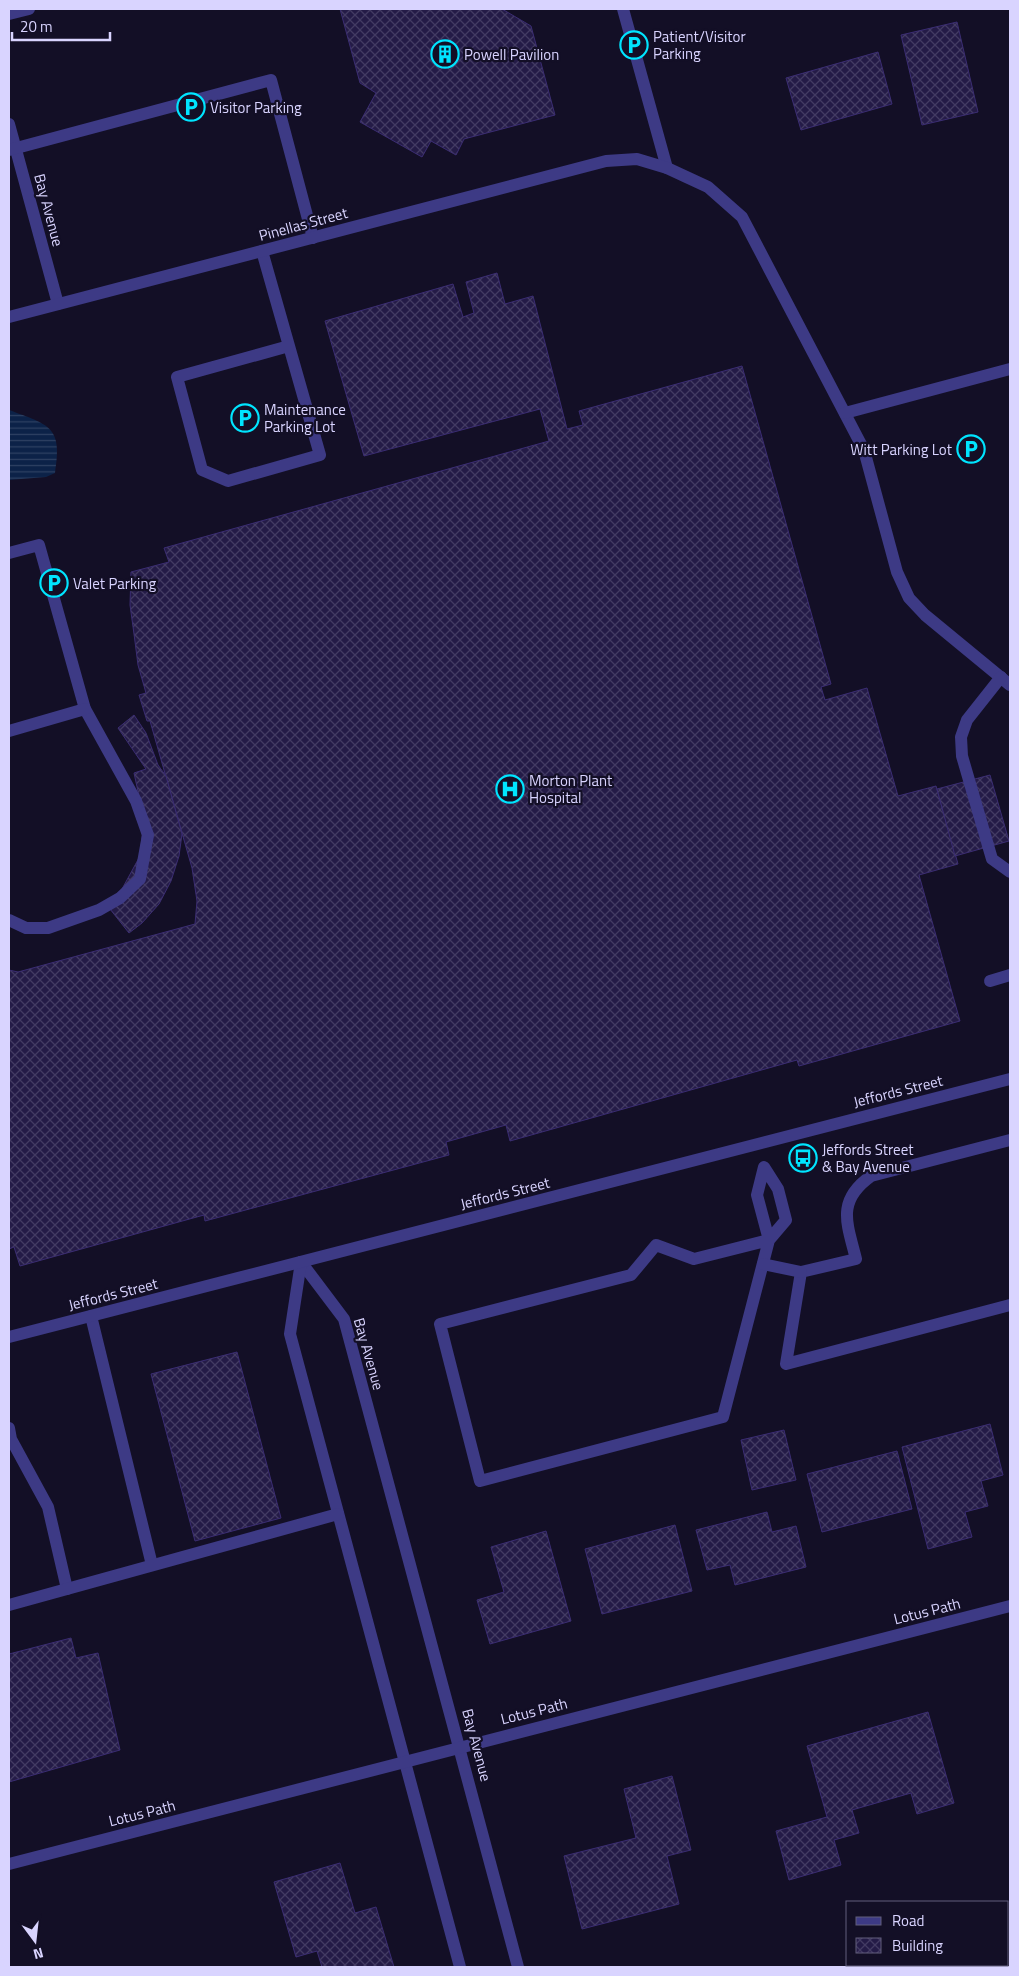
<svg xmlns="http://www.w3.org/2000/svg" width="1019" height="1976" font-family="'Titillium Web',sans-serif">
  <defs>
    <pattern id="water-rules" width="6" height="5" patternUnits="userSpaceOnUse" patternTransform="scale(1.25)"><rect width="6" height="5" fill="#0c2248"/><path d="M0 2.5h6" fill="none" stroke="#2f4163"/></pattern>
    <pattern id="building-cross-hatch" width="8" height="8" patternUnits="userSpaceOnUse" patternTransform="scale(1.25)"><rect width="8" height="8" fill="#241b47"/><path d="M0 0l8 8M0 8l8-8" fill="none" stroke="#433b63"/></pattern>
  </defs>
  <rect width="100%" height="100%" fill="#130f26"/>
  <path fill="url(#water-rules)" d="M9,410C49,425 63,426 55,473L46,477L9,480Z"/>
  <g fill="url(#building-cross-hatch)" stroke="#3b2d73">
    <path d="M340,9H502L531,26L555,115L464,139L456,155L431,141L422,157L360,122L376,93L360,83Z"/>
    <path d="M957,22L978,112L922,125L901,35Z"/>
    <path d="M878,52L892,104L801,130L786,78Z"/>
    <path d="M497,273L505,304L533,296L567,429L583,425L579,411L742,366L831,684L821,687L825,700L867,688L898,796L936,786L958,864L919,875L960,1021L799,1066L797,1060L510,1141L506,1125L446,1142L449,1155L205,1221L204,1215L20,1266L14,1247L9,1249V970L18,972L195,924L197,901L192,868L150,721H147L139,695L146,693L138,665L134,634L130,605L131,572L169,562L164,548L549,441L540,409L364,456L325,321L453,284L463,317L474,313L466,282Z"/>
    <path d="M134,715L146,733L158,765L166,776L182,834L179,856L171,881L159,904L142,923L129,933L106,904L122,889L140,856L144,819L134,773L146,769L118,728Z"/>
    <path d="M990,775L1009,841L955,856L937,789Z"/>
    <path d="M237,1352L281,1518L195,1541L151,1374Z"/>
    <path d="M990,1424L1003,1475L981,1481L988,1506L965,1512L972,1537L928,1549L902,1447Z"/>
    <path d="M784,1430L796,1480L752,1490L741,1440Z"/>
    <path d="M897,1451L912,1509L822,1532L807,1474Z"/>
    <path d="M767,1512L772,1532L796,1526L806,1567L735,1585L730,1565L707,1570L696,1530Z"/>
    <path d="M675,1525L692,1591L602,1614L585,1549Z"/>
    <path d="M546,1531L571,1621L490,1644L477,1600L504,1592L491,1547Z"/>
    <path d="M71,1638L76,1658L98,1653L120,1750L9,1782V1654Z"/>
    <path d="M928,1712L954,1803L917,1814L911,1793L852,1810L859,1833L834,1840L841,1865L789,1880L776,1831L827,1817L807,1746Z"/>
    <path d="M672,1776L691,1850L667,1856L679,1904L582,1929L564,1856L636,1838L624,1789Z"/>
    <path d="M340,1863L355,1913L376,1907L394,1967H322L317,1951L296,1957L274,1882Z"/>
  </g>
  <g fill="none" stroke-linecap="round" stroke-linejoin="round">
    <g stroke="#3d3a85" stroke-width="12">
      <path d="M623,9L667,168"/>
      <path d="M9,14L29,9"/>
      <path d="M9,124L58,304"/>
      <path d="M9,150L271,80L313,238"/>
      <path d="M262,251C281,319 300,387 320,455L228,481L202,470L177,377L289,346"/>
      <path d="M9,317L606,161L637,159L667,168L708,187L742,217L864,450L897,572L909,598L925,615L1010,685"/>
      <path d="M845,413L1010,369"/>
      <path d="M9,553L39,545L85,709L136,801L148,835L140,879L120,898L99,910L48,928H26L9,920"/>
      <path d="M1001,677L967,720L961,737L962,756L992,859L1010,872"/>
      <path d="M9,731L85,709"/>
      <path d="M990,981L1010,975"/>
      <path d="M1010,1140L871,1176C836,1201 847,1223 856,1259L801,1272L786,1364L1010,1305"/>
      <path d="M769,1240L694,1259L656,1245L631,1275L440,1324L480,1481L723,1417L769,1240L786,1220L778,1189L764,1167L757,1195L769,1240"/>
      <path d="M301,1262L344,1319L518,1967"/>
      <path d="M301,1262L290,1334L460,1967"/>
      <path d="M763,1264L801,1272"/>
      <path d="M91,1316L152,1565"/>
      <path d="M9,1337L1010,1079"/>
      <path d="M9,1428L11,1439L48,1507L67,1589"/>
      <path d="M9,1605L338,1514"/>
      <path d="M9,1864L1010,1606"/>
    </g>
  </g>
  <defs>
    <g id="parking-ring" transform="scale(1.4375)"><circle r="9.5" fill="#130f26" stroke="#00e5ff" stroke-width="1.5"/><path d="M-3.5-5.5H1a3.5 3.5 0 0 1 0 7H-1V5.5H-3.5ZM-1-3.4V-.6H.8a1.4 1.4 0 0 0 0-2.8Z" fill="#00e5ff"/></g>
    <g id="building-ring" transform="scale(1.4375)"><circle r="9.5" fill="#130f26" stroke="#00e5ff" stroke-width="1.5"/><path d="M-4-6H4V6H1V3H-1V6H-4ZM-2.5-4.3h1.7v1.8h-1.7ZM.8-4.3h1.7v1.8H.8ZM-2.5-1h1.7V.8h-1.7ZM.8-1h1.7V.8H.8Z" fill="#00e5ff"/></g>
    <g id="hospital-ring" transform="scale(1.4375)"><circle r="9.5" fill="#130f26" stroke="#00e5ff" stroke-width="1.5"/><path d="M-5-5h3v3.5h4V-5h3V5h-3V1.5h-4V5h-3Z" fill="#00e5ff"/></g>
    <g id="bus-ring" transform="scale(1.4375)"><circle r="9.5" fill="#130f26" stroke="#00e5ff" stroke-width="1.5"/><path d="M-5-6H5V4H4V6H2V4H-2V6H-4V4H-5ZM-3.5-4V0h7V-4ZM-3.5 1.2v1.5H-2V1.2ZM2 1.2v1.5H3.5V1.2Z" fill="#00e5ff"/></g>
  </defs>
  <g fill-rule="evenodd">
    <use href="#parking-ring" x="634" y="45"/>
    <use href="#building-ring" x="445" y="54"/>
    <use href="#parking-ring" x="191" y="107"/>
    <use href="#parking-ring" x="245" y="418"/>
    <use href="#parking-ring" x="971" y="449"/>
    <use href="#parking-ring" x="54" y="583"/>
    <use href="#hospital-ring" x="510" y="789"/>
    <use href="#bus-ring" x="803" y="1158"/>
  </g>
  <g text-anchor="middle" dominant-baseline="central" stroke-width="4.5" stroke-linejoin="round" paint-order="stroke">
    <g font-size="15" fill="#d9d4ff" stroke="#130f26" text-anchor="start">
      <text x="653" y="36">Patient/Visitor<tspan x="653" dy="17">Parking</tspan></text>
      <text x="464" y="54">Powell Pavilion</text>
      <text x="210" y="107">Visitor Parking</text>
      <text x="264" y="409">Maintenance<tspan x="264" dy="17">Parking Lot</tspan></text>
      <text x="952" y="449" text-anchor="end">Witt Parking Lot</text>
      <text x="73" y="583">Valet Parking</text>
      <text x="529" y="780">Morton Plant<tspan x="529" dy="17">Hospital</tspan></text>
      <text x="822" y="1149">Jeffords Street<tspan x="822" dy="17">&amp; Bay Avenue</tspan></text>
    </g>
    <g font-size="15" fill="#d9d4ff" stroke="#130f26">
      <text transform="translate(49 210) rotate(75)">Bay Avenue</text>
      <text transform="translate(303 224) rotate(-15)">Pinellas Street</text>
      <text transform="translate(898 1091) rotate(-14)">Jeffords Street</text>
      <text transform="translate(505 1193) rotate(-14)">Jeffords Street</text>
      <text transform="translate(113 1294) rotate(-14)">Jeffords Street</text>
      <text transform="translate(369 1354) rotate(74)">Bay Avenue</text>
      <text transform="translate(927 1611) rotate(-14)">Lotus Path</text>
      <text transform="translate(534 1711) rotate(-14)">Lotus Path</text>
      <text transform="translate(477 1745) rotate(75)">Bay Avenue</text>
      <text transform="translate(142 1813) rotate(-14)">Lotus Path</text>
    </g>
  </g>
  <rect width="1019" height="1976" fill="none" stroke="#d9d4ff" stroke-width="20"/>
  <rect x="846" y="1901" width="162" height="65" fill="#130f26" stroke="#625e7d"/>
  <rect x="856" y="1917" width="25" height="8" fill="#3d3a85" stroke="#625e7d"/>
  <text x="892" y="1926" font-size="15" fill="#d9d4ff">Road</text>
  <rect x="856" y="1938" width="25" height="15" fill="url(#building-cross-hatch)" stroke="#625e7d"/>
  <text x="892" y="1951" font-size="15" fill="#d9d4ff">Building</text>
  <g transform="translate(35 1941) rotate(165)" stroke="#130f26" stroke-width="4" paint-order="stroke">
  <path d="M0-4L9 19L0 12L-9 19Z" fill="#d9d4ff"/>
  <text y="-8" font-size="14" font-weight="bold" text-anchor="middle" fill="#d9d4ff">N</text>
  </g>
  <path d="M12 32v8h98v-8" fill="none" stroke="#d9d4ff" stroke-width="2.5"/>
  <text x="20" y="32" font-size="15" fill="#d9d4ff" stroke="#130f26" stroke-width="4" paint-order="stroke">20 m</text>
</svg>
